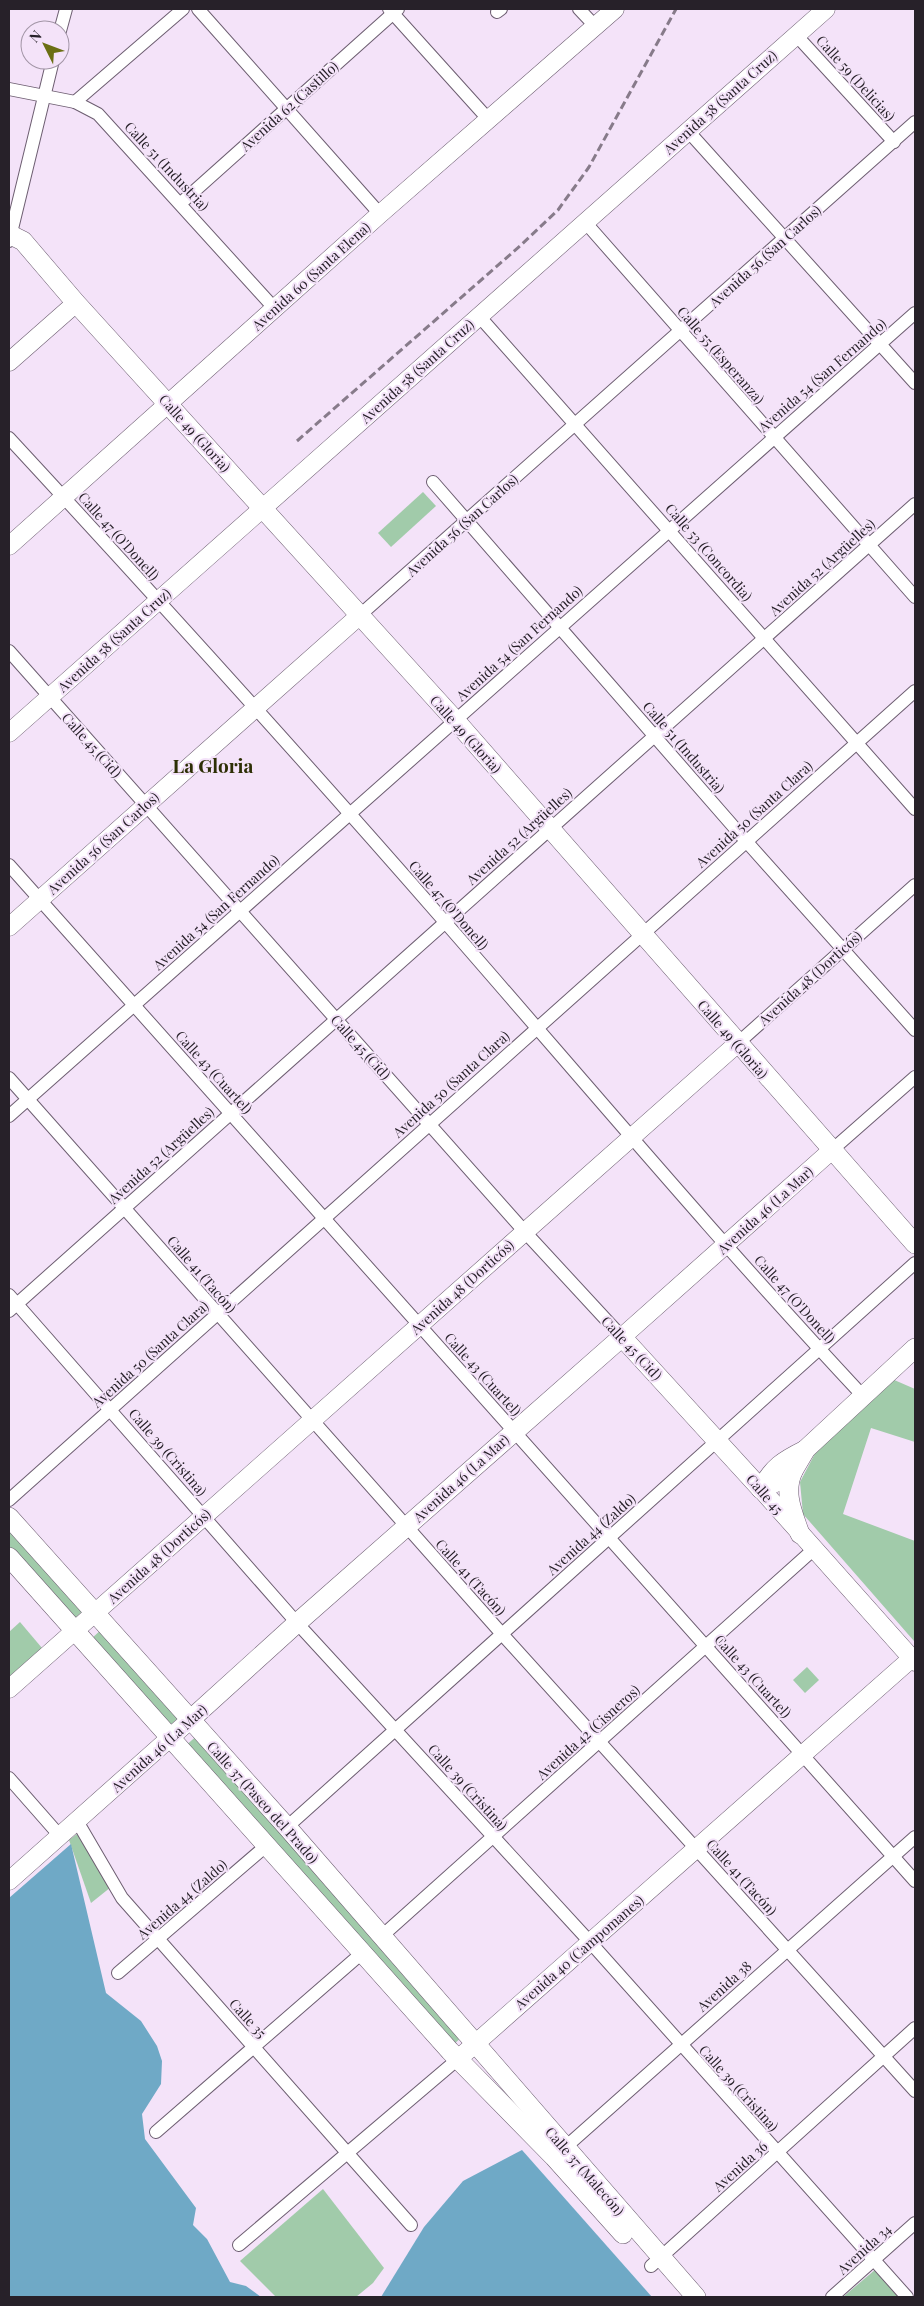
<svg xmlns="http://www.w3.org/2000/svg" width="924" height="2306" font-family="'Playfair Display',serif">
  <rect width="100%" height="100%" fill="#f4e3f9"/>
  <g fill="#a1cbaa">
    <path d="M423,492L436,506L391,547L378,533Z"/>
    <path d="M892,1379L915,1389V1442L871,1428L843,1514L915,1541L914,1641L803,1514L800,1482L819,1446Z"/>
    <path d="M9,1523L85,1609L73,1620L9,1548Z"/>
    <path d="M20,1622L42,1648L9,1677V1632Z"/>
    <path d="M103,1628L181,1716L168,1727L90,1640Z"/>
    <path d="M807,1667L819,1680L805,1693L793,1680Z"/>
    <path d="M198,1735L464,2035L452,2046L185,1746Z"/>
    <path d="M77,1834L111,1887L91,1903L69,1840Z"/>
    <path d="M323,2189L384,2268L373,2283L356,2297H276L240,2261Z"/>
    <path d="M876,2269L900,2297H843Z"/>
  </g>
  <g fill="#6fa9c6">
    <path d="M71,1844L106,1993L141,2021L157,2046L162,2061L161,2084L142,2114L145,2139L196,2208L193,2225L207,2239L230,2282L246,2286L261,2297H9V1898Z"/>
    <path d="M522,2150L652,2297H381L424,2227L463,2181Z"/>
  </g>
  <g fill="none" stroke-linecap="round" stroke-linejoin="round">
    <g stroke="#6d5e71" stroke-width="14">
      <g id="street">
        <path d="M198,9L380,214"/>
        <path d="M389,9L489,120"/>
        <path d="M579,9L595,26"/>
        <path d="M497,12L501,9"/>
        <path d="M60,31L66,9"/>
        <path d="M796,35L894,142"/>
        <path d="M9,89L75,102L98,114L275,309"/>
        <path d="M75,102L183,9"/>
        <path d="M688,131L915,383"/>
        <path d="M181,203L398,9"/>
        <path d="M585,222L915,597"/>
        <path d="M9,241L53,60"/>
        <path d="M479,316L915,809"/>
        <path d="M9,438C156,597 302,758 445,922C583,1080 719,1242 862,1395"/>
        <path d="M433,482L746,841L915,1030"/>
        <path d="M359,616L915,122"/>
        <path d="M9,651L525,1232L622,1337"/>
        <path d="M9,865L915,1881"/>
        <path d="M738,1043L915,885"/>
        <path d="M9,1078L502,1634L915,2091"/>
        <path d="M9,1116L915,313"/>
        <path d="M832,1150L915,1077"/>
        <path d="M9,1295L297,1623L590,1942L907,2297"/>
        <path d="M9,1311L915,504"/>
        <path d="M9,1500L915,691"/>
        <path d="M9,1778L60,1836"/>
        <path d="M77,1821L122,1898L411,2225"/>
        <path d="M287,1827L915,1263"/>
        <path d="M382,1936L813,1550"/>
        <path d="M118,1973L266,1846"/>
        <path d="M156,2132L362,1953"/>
        <path d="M560,2152L915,1837"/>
        <path d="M239,2245L458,2059"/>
        <path d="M651,2266L915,2028"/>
        <path d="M832,2297L915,2223"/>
      </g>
    </g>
    <g stroke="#6d5e71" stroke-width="19">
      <g id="secondary">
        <path d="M9,362L76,303"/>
        <path d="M9,546L380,214L615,9"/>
        <path d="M9,733L826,9"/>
        <path d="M9,927L359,616"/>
        <path d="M622,1337L832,1150"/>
        <path d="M761,1489L915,1662"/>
        <path d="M9,1689L738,1043"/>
        <path d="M9,1881L190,1720"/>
        <path d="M458,2059L912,1658"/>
      </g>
    </g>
    <g stroke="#6d5e71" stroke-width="20">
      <g id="primary">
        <path d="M9,234L23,241L76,303L455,720L915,1244"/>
        <path d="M793,1471C783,1493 793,1513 800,1534"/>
        <path d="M761,1489L785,1478L793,1471L806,1449L915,1348"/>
        <path d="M761,1489C773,1467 783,1461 805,1450"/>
        <path d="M9,1517L287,1827L696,2297"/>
        <path d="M9,1557L450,2051L554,2157L623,2234"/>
        <path d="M190,1720L297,1623L622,1337L761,1489"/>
      </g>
    </g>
    <use href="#street" stroke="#fff" stroke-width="12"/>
    <use href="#secondary" stroke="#fff" stroke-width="18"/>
    <use href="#primary" stroke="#fff" stroke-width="19"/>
    <path stroke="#877b8a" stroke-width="3" stroke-dasharray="8 4" stroke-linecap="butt" d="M297,441L520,246L558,210L589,167L676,9"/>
  </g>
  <g text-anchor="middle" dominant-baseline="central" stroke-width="4" stroke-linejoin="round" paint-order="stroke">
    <g font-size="14" fill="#272129" stroke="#f4e3f9">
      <text transform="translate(856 78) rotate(48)">Calle 59 (Delicias)</text>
      <text transform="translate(720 102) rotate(-42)">Avenida 58 (Santa Cruz)</text>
      <text transform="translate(289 106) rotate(-42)">Avenida 62 (Castillo)</text>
      <text transform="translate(167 166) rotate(47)">Calle 51 (Industria)</text>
      <text transform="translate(765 256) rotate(-42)">Avenida 56 (San Carlos)</text>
      <text transform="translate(311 276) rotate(-42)">Avenida 60 (Santa Elena)</text>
      <text transform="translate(721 355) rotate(49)">Calle 55 (Esperanza)</text>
      <text transform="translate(417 371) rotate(-42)">Avenida 58 (Santa Cruz)</text>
      <text transform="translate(822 375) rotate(-41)">Avenida 54 (San Fernando)</text>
      <text transform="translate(195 433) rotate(48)">Calle 49 (Gloria)</text>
      <text transform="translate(462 525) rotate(-42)">Avenida 56 (San Carlos)</text>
      <text transform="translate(119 536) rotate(48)">Calle 47 (O'Donell)</text>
      <text transform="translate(709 552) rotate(49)">Calle 53 (Concordia)</text>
      <text transform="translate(822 567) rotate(-42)">Avenida 52 (Argüelles)</text>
      <text transform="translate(114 640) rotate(-42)">Avenida 58 (Santa Cruz)</text>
      <text transform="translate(519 643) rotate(-42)">Avenida 54 (San Fernando)</text>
      <text transform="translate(466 734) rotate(48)">Calle 49 (Gloria)</text>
      <text transform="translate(92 745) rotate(48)">Calle 45 (Cid)</text>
      <text transform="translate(684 747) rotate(49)">Calle 51 (Industria)</text>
      <text transform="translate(754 814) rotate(-42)">Avenida 50 (Santa Clara)</text>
      <text transform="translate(519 836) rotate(-42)">Avenida 52 (Argüelles)</text>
      <text transform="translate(103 843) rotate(-42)">Avenida 56 (San Carlos)</text>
      <text transform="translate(449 905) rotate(49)">Calle 47 (O'Donell)</text>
      <text transform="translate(216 912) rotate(-42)">Avenida 54 (San Fernando)</text>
      <text transform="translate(810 978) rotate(-42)">Avenida 48 (Dorticós)</text>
      <text transform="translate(733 1039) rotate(49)">Calle 49 (Gloria)</text>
      <text transform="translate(361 1047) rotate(48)">Calle 45 (Cid)</text>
      <text transform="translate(214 1072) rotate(48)">Calle 43 (Cuartel)</text>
      <text transform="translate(451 1084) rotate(-42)">Avenida 50 (Santa Clara)</text>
      <text transform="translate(161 1155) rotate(-42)">Avenida 52 (Argüelles)</text>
      <text transform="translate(765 1210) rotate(-42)">Avenida 46 (La Mar)</text>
      <text transform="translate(202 1274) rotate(49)">Calle 41 (Tacón)</text>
      <text transform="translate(462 1287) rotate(-42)">Avenida 48 (Dorticós)</text>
      <text transform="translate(795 1299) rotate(48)">Calle 47 (O'Donell)</text>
      <text transform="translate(632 1348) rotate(47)">Calle 45 (Cid)</text>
      <text transform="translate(150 1354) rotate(-42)">Avenida 50 (Santa Clara)</text>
      <text transform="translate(483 1374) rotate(48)">Calle 43 (Cuartel)</text>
      <text transform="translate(168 1452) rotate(49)">Calle 39 (Cristina)</text>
      <text transform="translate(461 1478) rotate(-42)">Avenida 46 (La Mar)</text>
      <text transform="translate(765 1494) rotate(49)">Calle 45</text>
      <text transform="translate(591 1534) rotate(-42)">Avenida 44 (Zaldo)</text>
      <text transform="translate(159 1556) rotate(-42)">Avenida 48 (Dorticós)</text>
      <text transform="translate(471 1577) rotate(48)">Calle 41 (Tacón)</text>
      <text transform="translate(753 1676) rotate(48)">Calle 43 (Cuartel)</text>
      <text transform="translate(588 1732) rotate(-42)">Avenida 42 (Cisneros)</text>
      <text transform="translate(159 1748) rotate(-42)">Avenida 46 (La Mar)</text>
      <text transform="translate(468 1787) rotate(48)">Calle 39 (Cristina)</text>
      <text transform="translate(263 1802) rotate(48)">Calle 37 (Paseo del Prado)</text>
      <text transform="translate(742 1877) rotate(48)">Calle 41 (Tacón)</text>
      <text transform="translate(182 1899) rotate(-41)">Avenida 44 (Zaldo)</text>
      <text transform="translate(579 1952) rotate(-41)">Avenida 40 (Campomanes)</text>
      <text transform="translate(724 1986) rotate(-42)">Avenida 38</text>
      <text transform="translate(248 2018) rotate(48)">Calle 35</text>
      <text transform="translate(739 2088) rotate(48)">Calle 39 (Cristina)</text>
      <text transform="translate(740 2166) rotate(-42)">Avenida 36</text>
      <text transform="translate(585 2171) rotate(49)">Calle 37 (Malecón)</text>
      <text transform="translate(864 2249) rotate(-42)">Avenida 34</text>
    </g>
    <g font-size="19" font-weight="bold" fill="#2d2f05" stroke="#f4e3f9">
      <text x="213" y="765">La Gloria</text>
    </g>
  </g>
  <rect width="924" height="2306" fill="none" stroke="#272129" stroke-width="20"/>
  <g transform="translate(45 45) rotate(312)"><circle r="24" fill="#f4e3f9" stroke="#a295a6"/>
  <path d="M0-4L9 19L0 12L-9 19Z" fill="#6b6f13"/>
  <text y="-8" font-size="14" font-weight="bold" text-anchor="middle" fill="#272129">N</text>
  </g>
</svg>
